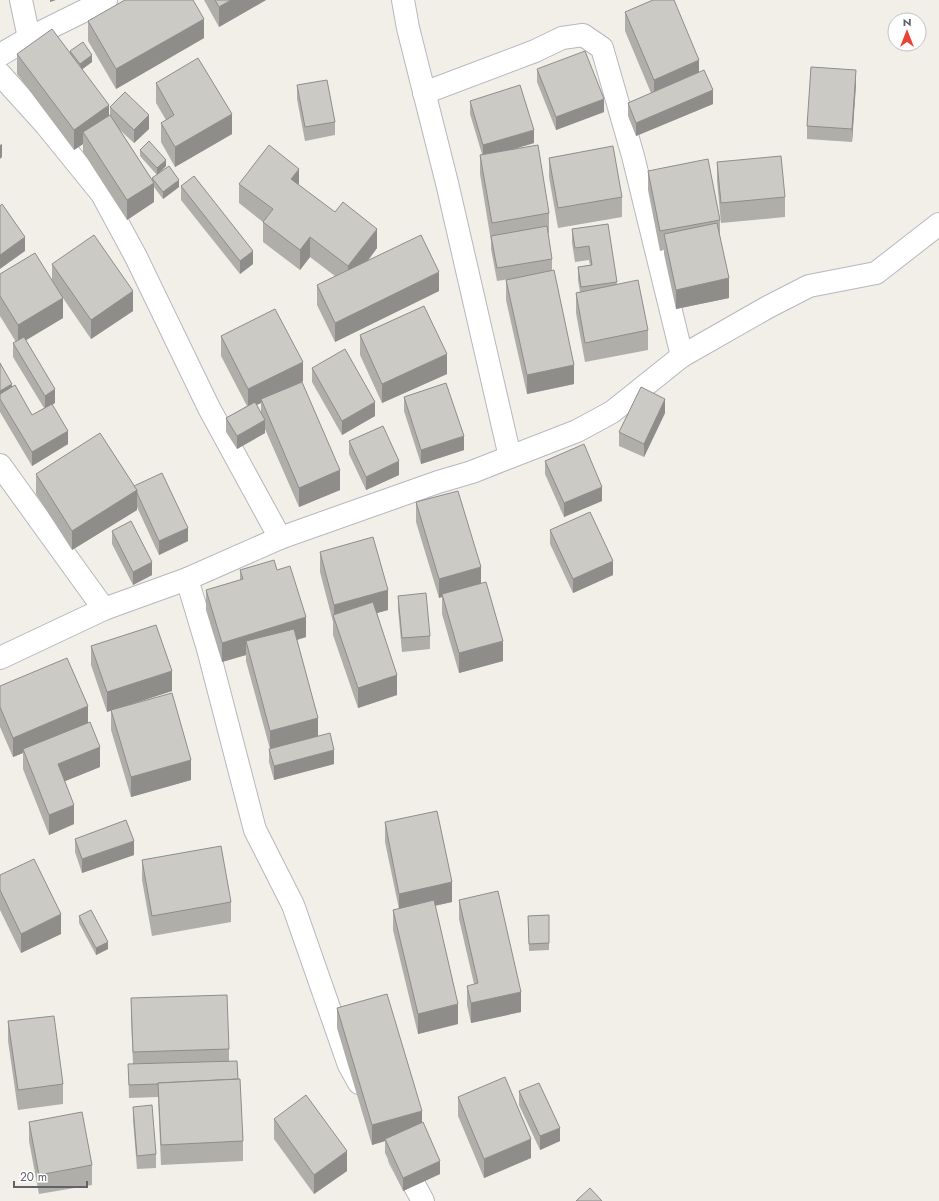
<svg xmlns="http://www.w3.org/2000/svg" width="939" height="1201" font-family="Jost,sans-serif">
  <rect width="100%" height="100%" fill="#f1efe8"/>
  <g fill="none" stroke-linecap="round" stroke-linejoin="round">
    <g stroke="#b5b8bc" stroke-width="24">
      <g id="street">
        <path d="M21,0L29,38"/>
        <path d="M0,55L29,38L106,0"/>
        <path d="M0,74L46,125L102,194L136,257L209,408L280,538"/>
        <path d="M424,93L535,51L562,38L583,35L602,48L633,156L682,356"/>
        <path d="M510,457L577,431L612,412L682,356L768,307L809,286L876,273L939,224"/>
        <path d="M0,465L104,609"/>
        <path d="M187,579L208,649L255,830L293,905L349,1065L359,1083"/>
        <path d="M0,658L104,609L187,579L280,538L438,482L472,472L510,457L447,183L408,28L403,0"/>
        <path d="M400,1159L423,1201"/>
      </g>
    </g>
    <use href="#street" stroke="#fff" stroke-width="22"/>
  </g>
  <g fill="#afaea9" fill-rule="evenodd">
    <path d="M204,0H266L219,27Z"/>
    <path d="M625,12L699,72L713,104L636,136L628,116V103L651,93L625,31Z"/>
    <path d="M88,21L204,38L116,89L88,41Z"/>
    <path d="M70,51L92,62L82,69L109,116L110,115V107L149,129L134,143L120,130L152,180V178L157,175L140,156V150L166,166L159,173L179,187L163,199L154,187V202L127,220L83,152V144L74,150L17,74V54H70Z"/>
    <path d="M537,69L604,112L556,130L537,82Z"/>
    <path d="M156,83L232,134L175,167L161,142V123L166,120L156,103Z"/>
    <path d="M856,84L852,142L807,139V126Z"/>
    <path d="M297,85L335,122V135L305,141L297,99Z"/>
    <path d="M470,101L534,143L514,149L549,213V233H548L552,259V271L574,384L527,394L506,300V280L517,278L497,281L491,249V241L480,174V155L482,154L470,114Z"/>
    <path d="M549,158L622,197V217L558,228L549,177Z"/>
    <path d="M717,162L785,197V217L721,223L717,181Z"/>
    <path d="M648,171L720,220V236L729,298L676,309L664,254V250L660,251L648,190Z"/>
    <path d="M239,184L299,185L377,248L368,261L439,291L335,342L317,305V285L335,276L310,257L300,270L263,242V222L239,203Z"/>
    <path d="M181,186L253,264L240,274L181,200Z"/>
    <path d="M608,224L617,285L648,330V350L585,362L576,313V293L580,292L578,280V267L590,265L589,260L575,262L572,243V229Z"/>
    <path d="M52,264L133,311L91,339L63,298V318L26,340L55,403L52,404L68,444L32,466L0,412V363L12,387L32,415L44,408L13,357V343L16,342L0,316V274L52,281Z"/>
    <path d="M360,335L447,374L382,403L360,355Z"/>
    <path d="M221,336L303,381L302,382L340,490L299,507L265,429V433L237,449L226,432V418L247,406L221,356ZM261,403V412L256,405Z"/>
    <path d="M312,368L375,416L342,435L312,382Z"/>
    <path d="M404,397L464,450L421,464L404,411Z"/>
    <path d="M665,413L644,457L619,446V432Z"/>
    <path d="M349,441L399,475L366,490L349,454Z"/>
    <path d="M545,461L602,501L564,517L545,474Z"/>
    <path d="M36,474L134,486L188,541L159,555L137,507V510L72,550L36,494Z"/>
    <path d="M416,502L481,584L503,661L459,673L442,614V597L439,598L416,522Z"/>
    <path d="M550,530L613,575L573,593L550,544Z"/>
    <path d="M112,531L152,575L133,585L112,544Z"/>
    <path d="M320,552L388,610L377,613L397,695L358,708L333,635V622L320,572Z"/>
    <path d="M240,570H277L306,637L297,640L318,736L334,764L274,780L269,762V749H270L246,661V655L222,662L206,610V590L240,580Z"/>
    <path d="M398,596L430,636V649L402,652L398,609Z"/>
    <path d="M91,646L172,691L116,709L191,780L131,797L111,730V710L107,712L91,665Z"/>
    <path d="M0,686L88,723L100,767L65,781L74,824L49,835L23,769V753L13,757L0,727Z"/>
    <path d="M385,822L452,902L435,906L458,1024L418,1034L393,930V910L399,909L385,842Z"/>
    <path d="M75,839L134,855L82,873L75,852Z"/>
    <path d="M142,860L231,902V922L152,936L142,880Z"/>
    <path d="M0,875L61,934L21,953L0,910Z"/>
    <path d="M459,900L521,1012L471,1023L467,1005V986L474,984L459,919Z"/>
    <path d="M549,915V950L529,951L528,916Z"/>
    <path d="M79,916L108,949L96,955L79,923Z"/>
    <path d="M131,998L229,1049V1061L238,1079L243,1141V1161L161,1165L158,1097L129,1098L128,1064H133L131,1018Z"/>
    <path d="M337,1008L422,1123L440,1174L403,1191L385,1153V1141L372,1145L337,1028Z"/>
    <path d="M8,1021L63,1084V1104L18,1110L8,1041Z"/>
    <path d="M519,1091L560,1141L540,1150L519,1105Z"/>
    <path d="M458,1097L531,1158L484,1178L458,1116Z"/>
    <path d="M133,1107L156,1154V1168L137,1169L133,1120Z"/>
    <path d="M274,1119L347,1171L314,1194L274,1139Z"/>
    <path d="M29,1122L92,1165V1185L39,1194L29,1141Z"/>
  </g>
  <g fill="#8f8d8a">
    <path d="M50,0H56L50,2Z"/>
    <path d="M231,0H266L219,27V7Z"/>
    <path d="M204,19V38L116,89V69Z"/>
    <path d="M92,55V62L80,71V64Z"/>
    <path d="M699,60V80L654,99V80Z"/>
    <path d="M856,70V84L852,142V129Z"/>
    <path d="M713,90V104L636,136V123Z"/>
    <path d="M604,99V112L556,130V117Z"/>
    <path d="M109,105V124L83,132V144L74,150V130Z"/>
    <path d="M232,114V134L175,167V147Z"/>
    <path d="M149,115V129L134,143V130Z"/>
    <path d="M534,130V143L483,158V145Z"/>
    <path d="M2,144V157L0,159V145Z"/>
    <path d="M166,160V166L157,175V168Z"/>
    <path d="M299,169V188L291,179Z"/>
    <path d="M179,180V187L163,199V192Z"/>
    <path d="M154,183V202L127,220V200Z"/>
    <path d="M377,229V248L348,286V266Z"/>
    <path d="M25,237V251L0,269V255Z"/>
    <path d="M310,237V257L300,270V250Z"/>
    <path d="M253,251V264L240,274V261Z"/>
    <path d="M439,272V291L335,342V323Z"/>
    <path d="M729,278V298L676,309V290Z"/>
    <path d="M133,291V311L91,339V320Z"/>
    <path d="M63,298V318L18,345V325Z"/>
    <path d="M447,354V374L382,403V384Z"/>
    <path d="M303,362V381L262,402L261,399V403L248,409V389Z"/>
    <path d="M574,365V384L527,394V375Z"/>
    <path d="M12,384V391L0,397V391Z"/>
    <path d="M55,389V403L45,409V396Z"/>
    <path d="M665,399V413L644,457V444Z"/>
    <path d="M375,402V416L342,435V421Z"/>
    <path d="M265,420V433L237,449V436Z"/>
    <path d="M68,431V444L32,466V452Z"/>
    <path d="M464,436V450L421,464V450Z"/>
    <path d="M399,461V475L366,490V477Z"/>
    <path d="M340,470V490L299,507V488Z"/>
    <path d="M602,487V501L564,517V503Z"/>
    <path d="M137,490V510L72,550V531Z"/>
    <path d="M188,528V541L159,555V541Z"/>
    <path d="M613,561V575L573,593V579Z"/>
    <path d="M152,562V575L133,585V572Z"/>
    <path d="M481,567V587L442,594V597L439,598V579Z"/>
    <path d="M388,590V610L337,624L334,617V605Z"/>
    <path d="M306,617V637L250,654L246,641V655L222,662V643Z"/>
    <path d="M503,641V661L459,673V653Z"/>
    <path d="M172,671V691L107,712V692Z"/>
    <path d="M397,675V695L358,708V688Z"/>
    <path d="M88,706V726L23,749V753L13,757V738Z"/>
    <path d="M318,718V738L270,750V731Z"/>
    <path d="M100,747V767L58,784V764Z"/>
    <path d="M334,750V764L274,780V766Z"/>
    <path d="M191,760V780L131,797V777Z"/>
    <path d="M74,805V824L49,835V815Z"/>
    <path d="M134,841V855L82,873V859Z"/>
    <path d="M452,882V902L399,913V894Z"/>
    <path d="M61,914V934L21,953V934Z"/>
    <path d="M108,942V949L96,955V948Z"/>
    <path d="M521,992V1012L471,1023V1003Z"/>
    <path d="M458,1004V1024L418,1034V1014Z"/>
    <path d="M422,1111V1130L385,1139V1141L372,1145V1125Z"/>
    <path d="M560,1128V1141L540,1150V1136Z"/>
    <path d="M531,1139V1158L484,1178V1159Z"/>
    <path d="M347,1151V1171L314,1194V1175Z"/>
    <path d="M440,1161V1174L403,1191V1178Z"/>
  </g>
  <g fill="#cccac5" stroke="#8f8d8a">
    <path d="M125,0H193L204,19L116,69L88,21Z"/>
    <path d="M215,0H231L219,7Z"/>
    <path d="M653,0H674L699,60L654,80L625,12Z"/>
    <path d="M52,29L109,105L74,130L17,54Z"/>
    <path d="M83,42L92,55L80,64L70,51Z"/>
    <path d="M585,51L604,99L556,117L537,69Z"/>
    <path d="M198,58L232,114L175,147L161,123L174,115L156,83Z"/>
    <path d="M811,67L856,70L852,129L807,126Z"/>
    <path d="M704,70L713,90L636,123L628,103Z"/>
    <path d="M327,80L335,122L305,127L297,85Z"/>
    <path d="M520,85L534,130L483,145L470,101Z"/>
    <path d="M125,92L149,115L134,130L110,107Z"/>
    <path d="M110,115L154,183L127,200L83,132Z"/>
    <path d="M149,141L166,160L157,168L140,150Z"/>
    <path d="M269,145L299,169L291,179L335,212L343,202L377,229L348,266L310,237L300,250L263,222L273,209L239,184Z"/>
    <path d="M538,145L549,213L492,223L480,155Z"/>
    <path d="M613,146L622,197L558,208L549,158Z"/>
    <path d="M781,156L785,197L721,203L717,162Z"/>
    <path d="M708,159L720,220L660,231L648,171Z"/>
    <path d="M169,166L179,180L163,192L152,178Z"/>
    <path d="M194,176L253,251L240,261L181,186Z"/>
    <path d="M2,204L25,237L0,255V206Z"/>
    <path d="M717,223L729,278L676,290L664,234Z"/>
    <path d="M608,224L617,282L581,287L578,267L592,265L589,246L575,248L572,229Z"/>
    <path d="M547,226L552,259L497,268L491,236Z"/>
    <path d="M94,235L133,291L91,320L52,264Z"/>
    <path d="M421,235L439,272L335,323L317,285Z"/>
    <path d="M35,253L63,298L18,325L0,296V274Z"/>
    <path d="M554,270L574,365L527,375L506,280Z"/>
    <path d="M638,280L648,330L585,343L576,293Z"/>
    <path d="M424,306L447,354L382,384L360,335Z"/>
    <path d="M275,309L303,362L248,389L221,336Z"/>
    <path d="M24,337L55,389L45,396L13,343Z"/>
    <path d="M345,349L375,402L342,421L312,368Z"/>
    <path d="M0,363L12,384L0,391Z"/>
    <path d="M302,382L340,470L299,488L261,399Z"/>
    <path d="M446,383L464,436L421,450L404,397Z"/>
    <path d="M15,385L32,415L52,404L68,431L32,452L0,399V394Z"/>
    <path d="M641,387L665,399L644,444L619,432Z"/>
    <path d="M255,402L265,420L237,436L226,418Z"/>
    <path d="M383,426L399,461L366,477L349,441Z"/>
    <path d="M100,433L137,490L72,531L36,474Z"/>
    <path d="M584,444L602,487L564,503L545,461Z"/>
    <path d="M162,473L188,528L159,541L137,493V490L134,486Z"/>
    <path d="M458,491L481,567L439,579L416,502Z"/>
    <path d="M590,512L613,561L573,579L550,530Z"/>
    <path d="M131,521L152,562L133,572L112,531Z"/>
    <path d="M373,537L388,590L334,605L320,552Z"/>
    <path d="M274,560L277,570L290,566L306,617L222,643L206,590L243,579L240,570Z"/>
    <path d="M486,582L503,641L459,653L442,594Z"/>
    <path d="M426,593L430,636L402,638L398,596Z"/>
    <path d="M373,602L397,675L358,688L333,615Z"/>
    <path d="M156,625L172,671L107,692L91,646Z"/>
    <path d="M294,629L318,718L270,731L246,641Z"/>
    <path d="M67,658L88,706L13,738L0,707V686Z"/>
    <path d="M172,693L191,760L131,777L111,710Z"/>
    <path d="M90,722L100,747L58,764L74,805L49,815L23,749Z"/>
    <path d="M330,733L334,750L274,766L269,749Z"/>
    <path d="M437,811L452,882L399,894L385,822Z"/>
    <path d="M126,820L134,841L82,859L75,839Z"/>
    <path d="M221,846L231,902L152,916L142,860Z"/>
    <path d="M34,859L61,914L21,934L0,890V875Z"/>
    <path d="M498,891L521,992L471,1003L467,986L478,983L459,900Z"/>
    <path d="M434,900L458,1004L418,1014L393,910Z"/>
    <path d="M91,910L108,942L96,948L79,916Z"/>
    <path d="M549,915V943L529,944L528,916Z"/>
    <path d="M387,994L422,1111L372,1125L337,1008Z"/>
    <path d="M227,995L229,1049L133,1052L131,998Z"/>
    <path d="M54,1016L63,1084L18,1090L8,1021Z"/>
    <path d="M237,1061L238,1079L158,1083V1084L129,1085L128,1064Z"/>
    <path d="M505,1077L531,1139L484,1159L458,1097Z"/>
    <path d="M240,1079L243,1141L161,1145L158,1083Z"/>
    <path d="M539,1083L560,1128L540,1136L519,1091Z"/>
    <path d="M306,1095L347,1151L314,1175L274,1119Z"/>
    <path d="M152,1105L156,1154L137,1156L133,1107Z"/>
    <path d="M82,1112L92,1165L39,1175L29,1122Z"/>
    <path d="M423,1122L440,1161L403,1178L385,1139Z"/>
    <path d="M590,1188L602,1201H576Z"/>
  </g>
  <g transform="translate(907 32)"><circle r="19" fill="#ffffff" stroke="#bfc1c3"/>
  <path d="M0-3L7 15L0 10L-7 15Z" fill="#ea4335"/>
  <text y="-6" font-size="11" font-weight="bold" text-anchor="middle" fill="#5f6368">N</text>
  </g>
  <path d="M14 1181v6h73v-6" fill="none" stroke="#5f6368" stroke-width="2"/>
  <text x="20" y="1181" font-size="12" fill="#5f6368" stroke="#ffffff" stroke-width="3" paint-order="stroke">20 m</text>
</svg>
